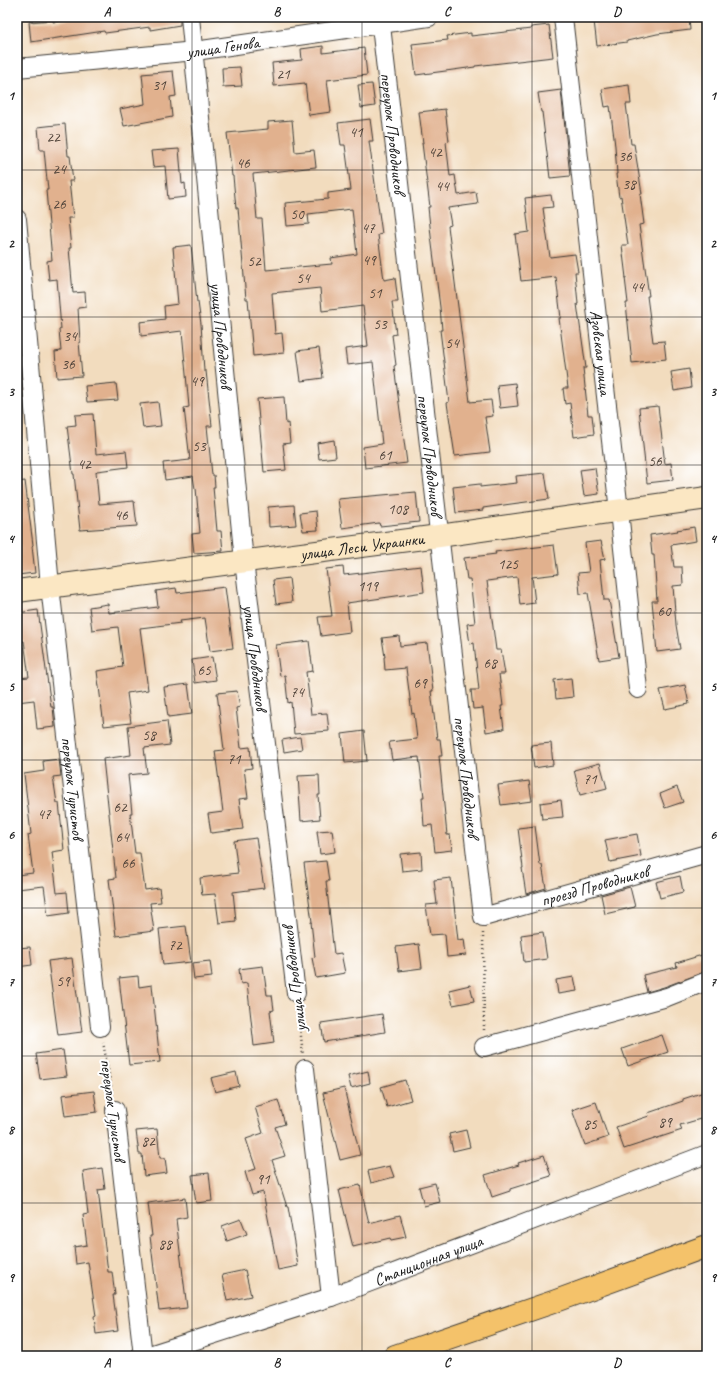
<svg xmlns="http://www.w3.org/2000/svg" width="724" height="1373" font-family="Caveat,sans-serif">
  <rect width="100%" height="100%" fill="#fff"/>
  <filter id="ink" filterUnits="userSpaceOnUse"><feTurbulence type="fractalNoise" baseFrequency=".025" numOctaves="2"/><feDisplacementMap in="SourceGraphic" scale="8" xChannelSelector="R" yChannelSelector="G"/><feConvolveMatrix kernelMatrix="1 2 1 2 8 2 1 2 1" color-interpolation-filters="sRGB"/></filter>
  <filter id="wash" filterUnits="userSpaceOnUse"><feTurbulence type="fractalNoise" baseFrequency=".012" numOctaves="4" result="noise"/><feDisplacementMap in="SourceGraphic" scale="16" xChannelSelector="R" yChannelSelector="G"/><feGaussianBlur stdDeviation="0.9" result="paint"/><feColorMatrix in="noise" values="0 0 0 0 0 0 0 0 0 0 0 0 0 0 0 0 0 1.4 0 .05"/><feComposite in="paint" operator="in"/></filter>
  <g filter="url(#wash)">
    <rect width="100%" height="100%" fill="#f2dcbe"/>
    <g id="blocks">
      <g fill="#e1b18e">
        <path d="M86,17H180V25L150,30V27L105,33L104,31L31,42L29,22L53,20V22Z"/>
        <path d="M628,17H689L690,30L657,34L627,41V42L597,46L594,21Z"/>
        <path d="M549,25L553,57L475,66V67L416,75L412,44L448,40L447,36L471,33V36L531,29V27Z"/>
        <path d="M323,46V53L364,48L367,75L327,80L331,112L309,115L305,83L274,86L272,63L302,60L301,49Z"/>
        <path d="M240,67L242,86L223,87L222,68Z"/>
        <path d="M173,71L176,96L170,97L172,117L124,126L120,109L145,104L142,74Z"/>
        <path d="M372,84L375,106L361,108L358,85Z"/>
        <path d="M629,85L631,104H626L631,144H634L642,194H640L644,224L639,225L649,296H647L653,342L664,341L666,359L632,363L626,303H628L625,278H626L622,245H628L621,196L619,197L616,174H617L615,146L610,106L605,107L602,89Z"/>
        <path d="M561,90L570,176L550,178L542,112H541L538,93Z"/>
        <path d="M445,109L449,141L446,142L450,176L455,175L458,195L476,192L478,204L448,208L451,225L448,226L452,259L470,402L491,400L493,416L485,417L490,452L455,456L447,403L449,402L440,330H442L440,307L431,236L428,207H430L422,143H423L419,112Z"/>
        <path d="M370,119L373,141H369L382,234L378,235L384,280L395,278L398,302H392L396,334L392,335L396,365L394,366L407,463L365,468L363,447L382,444L373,362L347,365L345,349L368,346L363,306L322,311L320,288L272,293L275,334L282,333L284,353L253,356L248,299H246L238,208H236L233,176H232L227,133L268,129V122L292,120L295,152L314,150L316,167L253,174L257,219H262L266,270L332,264L331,258L357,254L352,209L308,214L309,224L287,226L285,203L328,199V193L351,190L345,145H341L338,123Z"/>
        <path d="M65,124L68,156H70L73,181H69L73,218H68L71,248H69L73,293L85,292L86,307L78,308L80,342H79L82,376L57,378L55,352L61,351L59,330L61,329L57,279L49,280L47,261L52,260L46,190H48L44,150H40L38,127Z"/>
        <path d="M179,149L182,184L185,183L186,197L168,199L165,166L153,167L151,151Z"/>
        <path d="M551,195L553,207L543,208L550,257L575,254L578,272H575L578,304H577L586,368H583L588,415H592L594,434L574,437L570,403L565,404L563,388H568L559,318H561L556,277L521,281L515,234L529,232L525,198Z"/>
        <path d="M191,245L197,302H198L201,324L204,371H206L212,426H207L212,475H214L215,487H213L217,531H221L223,551L194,553L192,534L200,533L196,488L195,489L193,476L165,480L163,463L190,460L184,408L189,407L182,331L141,336L140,322L165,319L164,306L178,304L173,247Z"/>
        <path d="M319,348L323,378L301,381L297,351Z"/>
        <path d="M689,369L691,388L674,391L671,372Z"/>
        <path d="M116,383L118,400L87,402L85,386Z"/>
        <path d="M515,383L518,406L500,408L497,385Z"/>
        <path d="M284,397L286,424L288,423L290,443L283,444L286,470L264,472L257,399Z"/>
        <path d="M158,402L161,426L143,428L140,404Z"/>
        <path d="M658,406L665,464L671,463L673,480L647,483L639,408Z"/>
        <path d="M93,414L96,454L126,451L128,467L97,471L96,472L99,504L134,501L137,526L80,530L74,474H73L67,426L76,425L75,415Z"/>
        <path d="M334,440L336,457L319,459L317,443Z"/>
        <path d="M595,468L599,494L584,496L580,470Z"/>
        <path d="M545,473L549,499L511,504L483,508V510L456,513L453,487L480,484V487L517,483L516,476Z"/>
        <path d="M25,481L33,545L32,546L35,573L17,575V482Z"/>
        <path d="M416,492L419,522L380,526L379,523L342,528L338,499Z"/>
        <path d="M294,505L296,525L269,527L268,507Z"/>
        <path d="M316,511L318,530L303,531L300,513Z"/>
        <path d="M694,527L696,541L671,545L674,567H682L683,585L673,586L676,625L680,649L657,652L652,601H657L654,555H652L650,535L678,531L677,530Z"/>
        <path d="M601,541L605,559L600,560L604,600H609L619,657L599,660L588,593L580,594L578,573L589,572L585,543Z"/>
        <path d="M554,545L558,574L532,577L535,603L520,605L517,577L487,581L496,650H501L505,674H499L503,706H501L504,729L486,732L483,708L473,709L471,690H479L474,643L470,644L467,624L475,623L470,579H467L464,558L496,554L495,552Z"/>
        <path d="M421,566L424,592L347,603L350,632L321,636L318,617L332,616L326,569L343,567L344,575Z"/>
        <path d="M289,578L292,602L276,604L273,580Z"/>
        <path d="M225,587L233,648L210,651L205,618L180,621L181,623L140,628L148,690L127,693L131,723L104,726L97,671L123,667L118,627L92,630L89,607L108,604L109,613L158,607L156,591L176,588L177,593Z"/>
        <path d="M38,610L51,707H53L55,727L37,729L34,700L17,702V678L29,677L24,641L17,642V613Z"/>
        <path d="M399,636L400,646L427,643L433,691H431L437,739H440L442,756H439L447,835H450L452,850L435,852L432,825L424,826L422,797H424L419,757L392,760L389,742L417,739L414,713L412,714L406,668L385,670L384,657H385L382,638Z"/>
        <path d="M309,641L313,671L306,672L311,714L327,713L329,731L294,734L291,702L288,703L285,675L280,676L276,645Z"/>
        <path d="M212,657L216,680L195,683L192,660Z"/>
        <path d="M571,678L573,697L556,699L554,680Z"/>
        <path d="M188,684L192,714L168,717L164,687Z"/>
        <path d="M685,685L689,704L665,709L660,690Z"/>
        <path d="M237,691L240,707L236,708L241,748L250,747L252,768L244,769L248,798L239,799L243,829L211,833L208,814L223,812L215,751L224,750L217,693Z"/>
        <path d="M167,721L170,745L144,748L147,773L128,775L132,813H130L135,853H140L145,890L159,888L161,902L150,903L154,931L116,936L109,879L116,878L103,759L131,755L128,726Z"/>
        <path d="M364,731L367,761L345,763L342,734Z"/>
        <path d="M300,737L302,749L284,752L282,740Z"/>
        <path d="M551,743L553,765L534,768L531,745Z"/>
        <path d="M59,759L61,776L53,777L57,803H59L64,850L52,852L57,893L67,892L69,913L48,916L44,886L17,889V875L33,873L28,835L31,834L24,774L44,771L43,761Z"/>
        <path d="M600,763L607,788L580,795L574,770Z"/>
        <path d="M319,775L320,795H318L320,819L301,821L298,776Z"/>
        <path d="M529,781L532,801L501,805L498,785Z"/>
        <path d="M677,787L683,802L665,808L660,794Z"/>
        <path d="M561,800L563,817L542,819L540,803Z"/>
        <path d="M535,826L540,865H542L546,888L526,894L522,868H523L518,828Z"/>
        <path d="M332,830L335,852L320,854L317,831Z"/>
        <path d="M637,834L641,856L610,862L605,840Z"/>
        <path d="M256,838L264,888L233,892L236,921L219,923L215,894L202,895L200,878L238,873L234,841Z"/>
        <path d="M421,852L422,869L402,871L400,854Z"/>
        <path d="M326,861L329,881H326L334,954L341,953L345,973L316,978L312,958L315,957L311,922H312L304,863Z"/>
        <path d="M680,876L683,892L660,898L656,882Z"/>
        <path d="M451,878L458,940L464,939L466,955L447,957L445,934L430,935L426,905L437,904L434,880Z"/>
        <path d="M630,887L635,907L605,914L601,895Z"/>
        <path d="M186,926L191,962L163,965L159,929Z"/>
        <path d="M543,932L547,959L524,962L521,935Z"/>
        <path d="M419,944L422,968L399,971L396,947Z"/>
        <path d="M30,947L32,965L17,967V948Z"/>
        <path d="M702,955L707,971L664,987L647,992L643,975L677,967L676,963Z"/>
        <path d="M72,958L82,1032L58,1035L48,961Z"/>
        <path d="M210,961L212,977L194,979L192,963Z"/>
        <path d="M263,966L267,995H272L274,1010L270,1011L274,1043L254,1046L247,983L241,984L239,969Z"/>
        <path d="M138,976L139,987L152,985L160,1062L129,1065L119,978Z"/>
        <path d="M574,977L577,991L558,994L556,980Z"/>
        <path d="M470,985L474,1001L453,1005L449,990Z"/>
        <path d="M382,1014L385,1032L324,1042L321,1023Z"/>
        <path d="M662,1035L668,1052L628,1066L622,1049Z"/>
        <path d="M63,1050L67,1076L40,1079L36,1054Z"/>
        <path d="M368,1071L370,1083L351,1088L348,1076Z"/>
        <path d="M236,1072L239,1086L215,1092L211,1078Z"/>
        <path d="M405,1080L411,1100L387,1107L381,1087Z"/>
        <path d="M344,1088L360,1155L340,1160L323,1093Z"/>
        <path d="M94,1091L97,1112L65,1116L62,1095Z"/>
        <path d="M707,1091V1117L680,1125L682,1130L624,1149L616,1127L649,1116L648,1113L683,1101V1099Z"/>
        <path d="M278,1100L285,1124L275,1127L285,1156L272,1160L287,1207H288L298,1266L278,1270L263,1192L252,1195L245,1172L256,1169L246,1139L263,1133L255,1107Z"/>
        <path d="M596,1102L608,1137L585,1145L572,1110Z"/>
        <path d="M157,1129L160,1158H165L167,1173L144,1176L142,1154H139L136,1131Z"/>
        <path d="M466,1130L470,1147L453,1151L449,1134Z"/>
        <path d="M544,1155L551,1176L510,1189V1191L492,1197L485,1175L519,1165L518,1163Z"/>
        <path d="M390,1166L394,1177L371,1183L368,1171Z"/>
        <path d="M102,1168L105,1189L98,1190L108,1272H112L115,1295H113L118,1331L96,1334L94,1317L96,1316L88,1262L76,1264L74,1247L87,1245L83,1215L88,1214L83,1171Z"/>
        <path d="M209,1173L212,1201L196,1203L192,1175Z"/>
        <path d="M435,1183L440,1202L424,1206L419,1187Z"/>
        <path d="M360,1185L369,1223L400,1215L406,1237L391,1240L390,1238L353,1247L339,1190Z"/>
        <path d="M185,1198L187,1217L176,1219L187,1308L159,1311L150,1236H152L148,1203Z"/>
        <path d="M241,1219L247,1234L227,1241L222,1226Z"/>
        <path d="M245,1270L251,1296L227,1301L222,1275Z"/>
      </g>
    </g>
  </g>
  <g filter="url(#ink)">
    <use href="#blocks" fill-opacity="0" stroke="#3c3934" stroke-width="1"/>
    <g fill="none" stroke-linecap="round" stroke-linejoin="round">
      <g stroke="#3c3934" stroke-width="20">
        <g id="street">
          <path id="s1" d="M190,17L244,561L296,993"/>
          <path id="s2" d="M380,17L483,917L707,854"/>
          <path id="s3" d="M563,17L619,511L638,689"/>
          <path id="s4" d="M17,68L195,51L429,17"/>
          <path id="s5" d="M17,219L50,586L100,1027"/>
          <path d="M484,1047L667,997L707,981"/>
          <path d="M305,1069L331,1297"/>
          <path d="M115,1110L143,1356"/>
          <path id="s6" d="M146,1356L331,1297L707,1154"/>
        </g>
      </g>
      <g stroke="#3c3934" stroke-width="24">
        <g id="secondary">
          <path id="s7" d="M17,591L439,536L707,498"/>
        </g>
      </g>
      <g stroke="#3c3934" stroke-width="24">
        <path id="primary" d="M395,1356L556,1301L707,1246"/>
      </g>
      <g stroke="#3c3934" stroke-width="2.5" stroke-dasharray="1 3" stroke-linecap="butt">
        <path d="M483,933L484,1030"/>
        <path d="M298,1008L303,1055"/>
        <path d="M103,1042L113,1096"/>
      </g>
      <use href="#street" stroke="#fff" stroke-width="18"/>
      <use href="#secondary" stroke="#fbe7c3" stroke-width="22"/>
      <use href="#primary" stroke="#f4c26a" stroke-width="22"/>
    </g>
  </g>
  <path fill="none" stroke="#1c1c1c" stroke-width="1" stroke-opacity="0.55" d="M192,17V1356M362,17V1356M532,17V1356M17,170H707M17,317H707M17,465H707M17,613H707M17,760H707M17,908H707M17,1056H707M17,1203H707"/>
  <g text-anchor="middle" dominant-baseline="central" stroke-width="4" stroke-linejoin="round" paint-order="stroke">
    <g font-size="15" fill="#4d4138">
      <text x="283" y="74">21</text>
      <text x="159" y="85">31</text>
      <text x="356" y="132">41</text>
      <text x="53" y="137">22</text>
      <text x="435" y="152">42</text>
      <text x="625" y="156">36</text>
      <text x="243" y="163">46</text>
      <text x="59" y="169">24</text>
      <text x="629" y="184">38</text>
      <text x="442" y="186">44</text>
      <text x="59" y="204">26</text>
      <text x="297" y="214">50</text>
      <text x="368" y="228">47</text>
      <text x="369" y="260">49</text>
      <text x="254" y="261">52</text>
      <text x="303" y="278">54</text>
      <text x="637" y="287">44</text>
      <text x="375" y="293">51</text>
      <text x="380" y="324">53</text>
      <text x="70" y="336">34</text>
      <text x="452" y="343">54</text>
      <text x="68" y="364">36</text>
      <text x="197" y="381">49</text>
      <text x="199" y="446">53</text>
      <text x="385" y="455">61</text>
      <text x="655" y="461">56</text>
      <text x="84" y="464">42</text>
      <text x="398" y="509">108</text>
      <text x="121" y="515">46</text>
      <text x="508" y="564">125</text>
      <text x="368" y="586">119</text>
      <text x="664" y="611">60</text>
      <text x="490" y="663">68</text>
      <text x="204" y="670">65</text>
      <text x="420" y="683">69</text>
      <text x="297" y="692">74</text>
      <text x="149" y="735">58</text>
      <text x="234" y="759">71</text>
      <text x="590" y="779">71</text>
      <text x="120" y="807">62</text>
      <text x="44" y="814">47</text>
      <text x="122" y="837">64</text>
      <text x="128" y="863">66</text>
      <text x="175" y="945">72</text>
      <text x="63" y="981">59</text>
      <text x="665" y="1122">89</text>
      <text x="590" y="1124">85</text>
      <text x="148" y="1141">82</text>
      <text x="263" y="1179">91</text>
      <text x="165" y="1244">88</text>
    </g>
    <g font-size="17" fill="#1c1c1c" stroke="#fff">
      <text stroke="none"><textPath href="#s4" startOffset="207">улица Генова</textPath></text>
      <text stroke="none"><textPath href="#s2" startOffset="117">переулок Проводников</textPath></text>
      <text stroke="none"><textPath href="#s1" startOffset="320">улица Проводников</textPath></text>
      <text stroke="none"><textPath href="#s3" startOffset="338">Азовская улица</textPath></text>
      <text stroke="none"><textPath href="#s2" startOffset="441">переулок Проводников</textPath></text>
      <text stroke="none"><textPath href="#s7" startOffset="348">улица Леси Украинки</textPath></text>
      <text stroke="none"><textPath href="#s1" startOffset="644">улица Проводников</textPath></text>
      <text stroke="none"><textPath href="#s2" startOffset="765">переулок Проводников</textPath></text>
      <text stroke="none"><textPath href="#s5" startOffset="572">переулок Туристов</textPath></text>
      <text stroke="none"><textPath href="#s2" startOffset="1022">проезд Проводников</textPath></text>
      <text transform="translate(294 979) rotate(-97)">улица Проводников</text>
      <text transform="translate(113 1110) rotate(82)">переулок Туристов</text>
      <text stroke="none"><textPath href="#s6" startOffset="298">Станционная улица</textPath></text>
    </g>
  </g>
  <rect width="724" height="1373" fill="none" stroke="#fff" stroke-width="44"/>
  <rect x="22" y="22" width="680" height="1329" fill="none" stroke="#1c1c1c" stroke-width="1.5"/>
  <g font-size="13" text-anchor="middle" font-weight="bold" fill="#1c1c1c">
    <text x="107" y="16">A</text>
    <text x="277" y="16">B</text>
    <text x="447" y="16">C</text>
    <text x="617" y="16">D</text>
    <text x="11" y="100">1</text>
    <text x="713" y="100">1</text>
    <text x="11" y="248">2</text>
    <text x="713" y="248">2</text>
    <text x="11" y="396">3</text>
    <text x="713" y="396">3</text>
    <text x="11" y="543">4</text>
    <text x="713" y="543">4</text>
    <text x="11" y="691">5</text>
    <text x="713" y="691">5</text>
    <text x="11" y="839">6</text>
    <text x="713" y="839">6</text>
    <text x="11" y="986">7</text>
    <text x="713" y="986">7</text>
    <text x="11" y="1134">8</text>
    <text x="713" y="1134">8</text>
    <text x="11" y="1282">9</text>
    <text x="713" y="1282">9</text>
    <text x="107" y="1367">A</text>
    <text x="277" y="1367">B</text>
    <text x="447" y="1367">C</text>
    <text x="617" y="1367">D</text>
  </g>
</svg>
